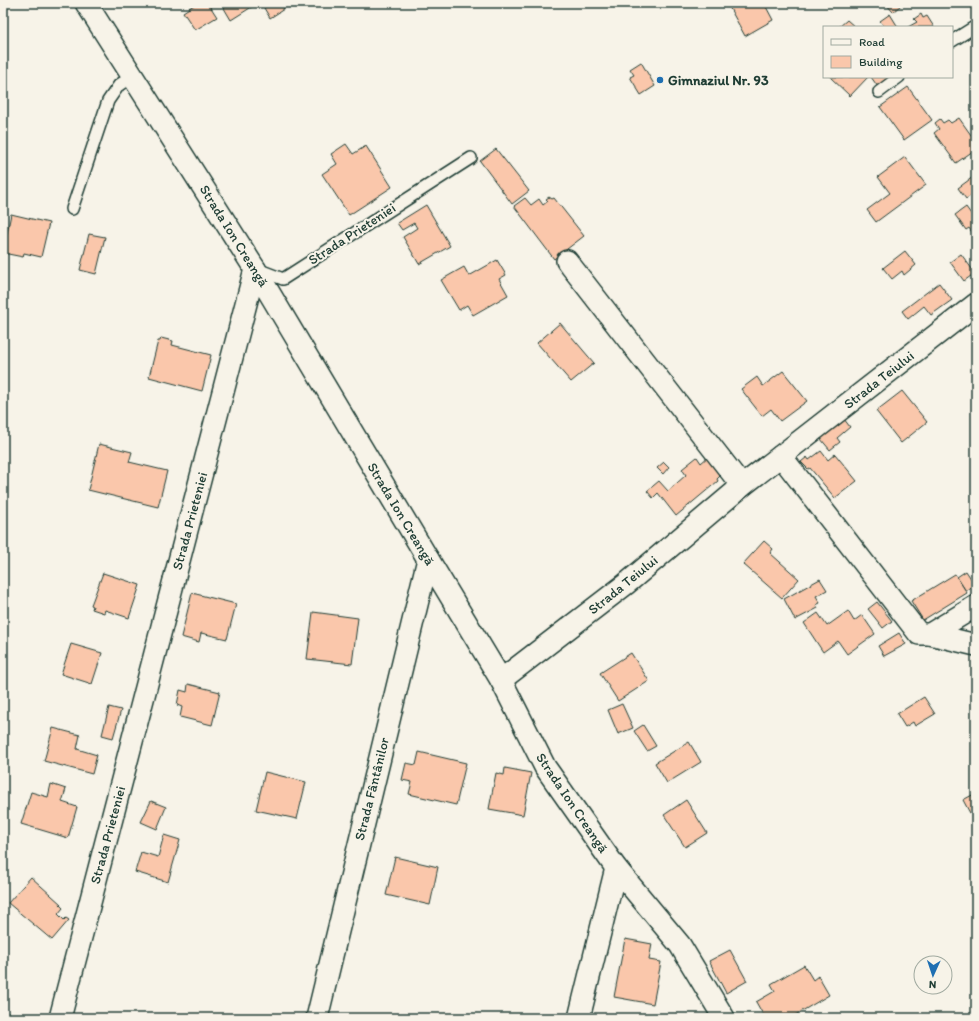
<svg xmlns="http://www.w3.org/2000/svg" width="979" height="1021" font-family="Itim,sans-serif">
  <rect width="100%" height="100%" fill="#f7f3e8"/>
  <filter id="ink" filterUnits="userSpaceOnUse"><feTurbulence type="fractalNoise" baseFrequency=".025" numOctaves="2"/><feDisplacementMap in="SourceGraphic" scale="8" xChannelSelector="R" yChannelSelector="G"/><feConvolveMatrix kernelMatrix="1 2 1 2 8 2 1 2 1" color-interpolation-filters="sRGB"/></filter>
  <g filter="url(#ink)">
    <g fill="#fac7ab" stroke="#1f3d34">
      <path d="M197,3H208L217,17L195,30L183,12Z"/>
      <path d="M221,3H258L231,20Z"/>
      <path d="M272,3H280L284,9L270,18L264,8Z"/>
      <path d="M727,3H764L773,20L745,36Z"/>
      <path d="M899,3L901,5L893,12L886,4Z"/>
      <path d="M890,14L898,27H885L880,21Z"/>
      <path d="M921,14L923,18L927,16L934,27H908L917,22L914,19Z"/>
      <path d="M847,20L855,27H839Z"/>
      <path d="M641,62L655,86L641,95L630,77L634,75L630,69Z"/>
      <path d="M830,77H868L850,96Z"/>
      <path d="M871,77H892L878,87Z"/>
      <path d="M908,87L932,120L904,140L880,107Z"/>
      <path d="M959,118L976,142V149L956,163L934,133L939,129L935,123L940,119L943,123L948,120L951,123Z"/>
      <path d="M346,144L353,154L366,146L392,187L349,215L322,174L337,164L331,154Z"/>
      <path d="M496,149L529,191L512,204L480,161Z"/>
      <path d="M905,157L926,185L876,222L867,210L890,193L878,177Z"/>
      <path d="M973,177L976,182V192L966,199L958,188Z"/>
      <path d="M549,197L552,199L554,198L584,236L554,259L514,206L525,198L531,205L539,199L543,205L548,201L546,199Z"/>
      <path d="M426,205L450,246L419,264L403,237L417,228L414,223L402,230L397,223Z"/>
      <path d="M966,207L976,221V238L969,228L966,230L955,215Z"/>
      <path d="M11,214L49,223L41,257L24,253L23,257L3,253Z"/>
      <path d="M89,234L105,237L96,274L80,270Z"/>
      <path d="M905,251L916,265L904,275L902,271L892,279L883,268Z"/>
      <path d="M961,254L975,273L964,281L950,262Z"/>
      <path d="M497,260L506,275L499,279L508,295L473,315L467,305L459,310L441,280L464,267L469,276Z"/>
      <path d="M939,283L952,300L931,315L924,306L908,319L902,311Z"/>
      <path d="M560,323L594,363L571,382L537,343Z"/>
      <path d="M161,338L173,341L172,345L211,355L202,391L149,377L158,341H160Z"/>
      <path d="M783,371L807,401L780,421L771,409L762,416L741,389L757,377L763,386Z"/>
      <path d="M902,391L927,422L901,443L876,411Z"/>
      <path d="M844,419L850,427L837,438L840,442L830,450L820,438Z"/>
      <path d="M99,444L132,452L129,462L167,471L158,507L88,490Z"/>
      <path d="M821,451L828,460L835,454L857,481L835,498L810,468L808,469L801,462L807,457L809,460Z"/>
      <path d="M709,456L723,473L717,479L718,481L676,516L658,493L653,498L647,491L659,481L668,491L686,475L682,469L697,457L701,463Z"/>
      <path d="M664,462L669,467L663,474L657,468Z"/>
      <path d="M764,541L773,549L770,553L799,579L782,598L743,564Z"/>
      <path d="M966,571L972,580L976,578L975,592L972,587L966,591L957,577Z"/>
      <path d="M103,573L140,585L129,618L105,610L104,613L92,609L93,606L91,605Z"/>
      <path d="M955,574L967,593L923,620L911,601Z"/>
      <path d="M820,579L827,590L816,596L820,603L816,605L818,608L795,620L784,599Z"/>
      <path d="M192,593L236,604L227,639L201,633L199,642L181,637Z"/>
      <path d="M877,602L892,621L883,628L868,609Z"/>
      <path d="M848,611L854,621L862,615L875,634L847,654L838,641L823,652L804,623L818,613L827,626Z"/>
      <path d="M313,612L358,618L352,664L307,659Z"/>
      <path d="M899,633L906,644L884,656L878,646Z"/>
      <path d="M71,644L102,653L92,684L61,674Z"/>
      <path d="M631,653L649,681L618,701L600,673Z"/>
      <path d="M188,684L220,692L212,725L180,717L182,707L177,705L180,690L187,692Z"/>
      <path d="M924,697L935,714L915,726L913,722L905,727L897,714Z"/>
      <path d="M622,704L633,728L618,734L608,710Z"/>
      <path d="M109,707L121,710L113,738L102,735Z"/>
      <path d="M643,725L656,746L647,751L634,731Z"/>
      <path d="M53,728L80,735L77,749L97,755L92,774L44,761Z"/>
      <path d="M689,742L701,762L667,783L655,763Z"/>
      <path d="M419,752L466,763L456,805L409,794L412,782L402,780L406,763L416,765Z"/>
      <path d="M505,768L531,773L523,815L489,809L496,773L504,775Z"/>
      <path d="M265,772L306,782L297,819L256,810Z"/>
      <path d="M51,784L66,789L62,802L77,807L68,838L21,824L31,792L48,797Z"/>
      <path d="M976,793V812L971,815L963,800Z"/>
      <path d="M686,800L707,833L685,847L664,815Z"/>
      <path d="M151,801L166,807L157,829L141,822Z"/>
      <path d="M164,835L180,840L168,882L135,872L141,852L158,857Z"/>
      <path d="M395,857L438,867L430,905L386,895Z"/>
      <path d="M31,877L61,904L60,905L63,908L58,914L64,920L66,918L69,920L52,940L8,903Z"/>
      <path d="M625,939L652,944L649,960L661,962L653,1004L614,997Z"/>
      <path d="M730,950L747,981L726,993L709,961Z"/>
      <path d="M804,965L813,980L818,976L829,995L792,1017L793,1018H765L756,1002L775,991L771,984Z"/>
    </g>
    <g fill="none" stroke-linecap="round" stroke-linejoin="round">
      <g stroke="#1f3d34" stroke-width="14">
        <g id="service">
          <path d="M952,41L976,26"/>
          <path d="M879,92L899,77"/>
          <path d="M72,209L108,101L119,85L133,76"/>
          <path d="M257,269L283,279L471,158"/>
        </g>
      </g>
      <g stroke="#1f3d34" stroke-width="24">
        <g id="minor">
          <path d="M86,3L255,269L428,559L501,680L545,767L616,868L680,945L724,1018"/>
          <path d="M567,261L742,486"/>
          <path d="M781,456L919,634H930L976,606"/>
          <path d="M930,634L976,645"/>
          <path d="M501,680L626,584L742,486L976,304"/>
          <path d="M60,1018L255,269"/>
          <path d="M317,1018L428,559"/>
          <path d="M579,1018L616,868"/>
        </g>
      </g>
      <use href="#service" stroke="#f7f3e8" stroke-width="11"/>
      <use href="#minor" stroke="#f7f3e8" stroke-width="21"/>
    </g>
  </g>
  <circle fill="#1f6fb2" stroke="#f7f3e8" stroke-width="1.5" cx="660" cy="80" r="4"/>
  <g text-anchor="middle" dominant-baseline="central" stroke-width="4" stroke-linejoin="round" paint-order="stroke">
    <g font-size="14" font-weight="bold" fill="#1f3d34" stroke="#f7f3e8" text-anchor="start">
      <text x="668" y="80">Gimnaziul Nr. 93</text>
    </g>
    <g font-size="14" fill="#1f3d34" stroke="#f7f3e8">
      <text transform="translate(352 234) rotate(-33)">Strada Prieteniei</text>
      <text transform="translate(234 236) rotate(58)">Strada Ion Creangă</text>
      <text transform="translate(879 380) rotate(-38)">Strada Teiului</text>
      <text transform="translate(401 514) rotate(59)">Strada Ion Creangă</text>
      <text transform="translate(190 521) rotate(-75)">Strada Prieteniei</text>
      <text transform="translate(623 585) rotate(-39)">Strada Teiului</text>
      <text transform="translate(372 789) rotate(-76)">Strada Fântânilor</text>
      <text transform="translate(572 803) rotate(56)">Strada Ion Creangă</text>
      <text transform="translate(108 835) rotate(-75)">Strada Prieteniei</text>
    </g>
  </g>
  <rect width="979" height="1021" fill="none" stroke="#f7f3e8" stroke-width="16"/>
  <rect x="8" y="8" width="963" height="1005" fill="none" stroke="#1f3d34" stroke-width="1.5" filter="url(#ink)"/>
  <rect x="823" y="26" width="130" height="52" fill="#f7f3e8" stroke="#a1aaa0"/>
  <rect x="831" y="39" width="20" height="6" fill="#f7f3e8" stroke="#a1aaa0"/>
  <text x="859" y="46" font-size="12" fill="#1f3d34">Road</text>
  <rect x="831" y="56" width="20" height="12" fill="#fac7ab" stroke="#a1aaa0"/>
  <text x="859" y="66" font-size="12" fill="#1f3d34">Building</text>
  <g transform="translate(933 975) rotate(183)"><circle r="19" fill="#f7f3e8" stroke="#a1aaa0"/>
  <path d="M0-3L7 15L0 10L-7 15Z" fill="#1f6fb2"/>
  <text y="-6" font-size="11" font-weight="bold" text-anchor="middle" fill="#1f3d34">N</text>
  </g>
</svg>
